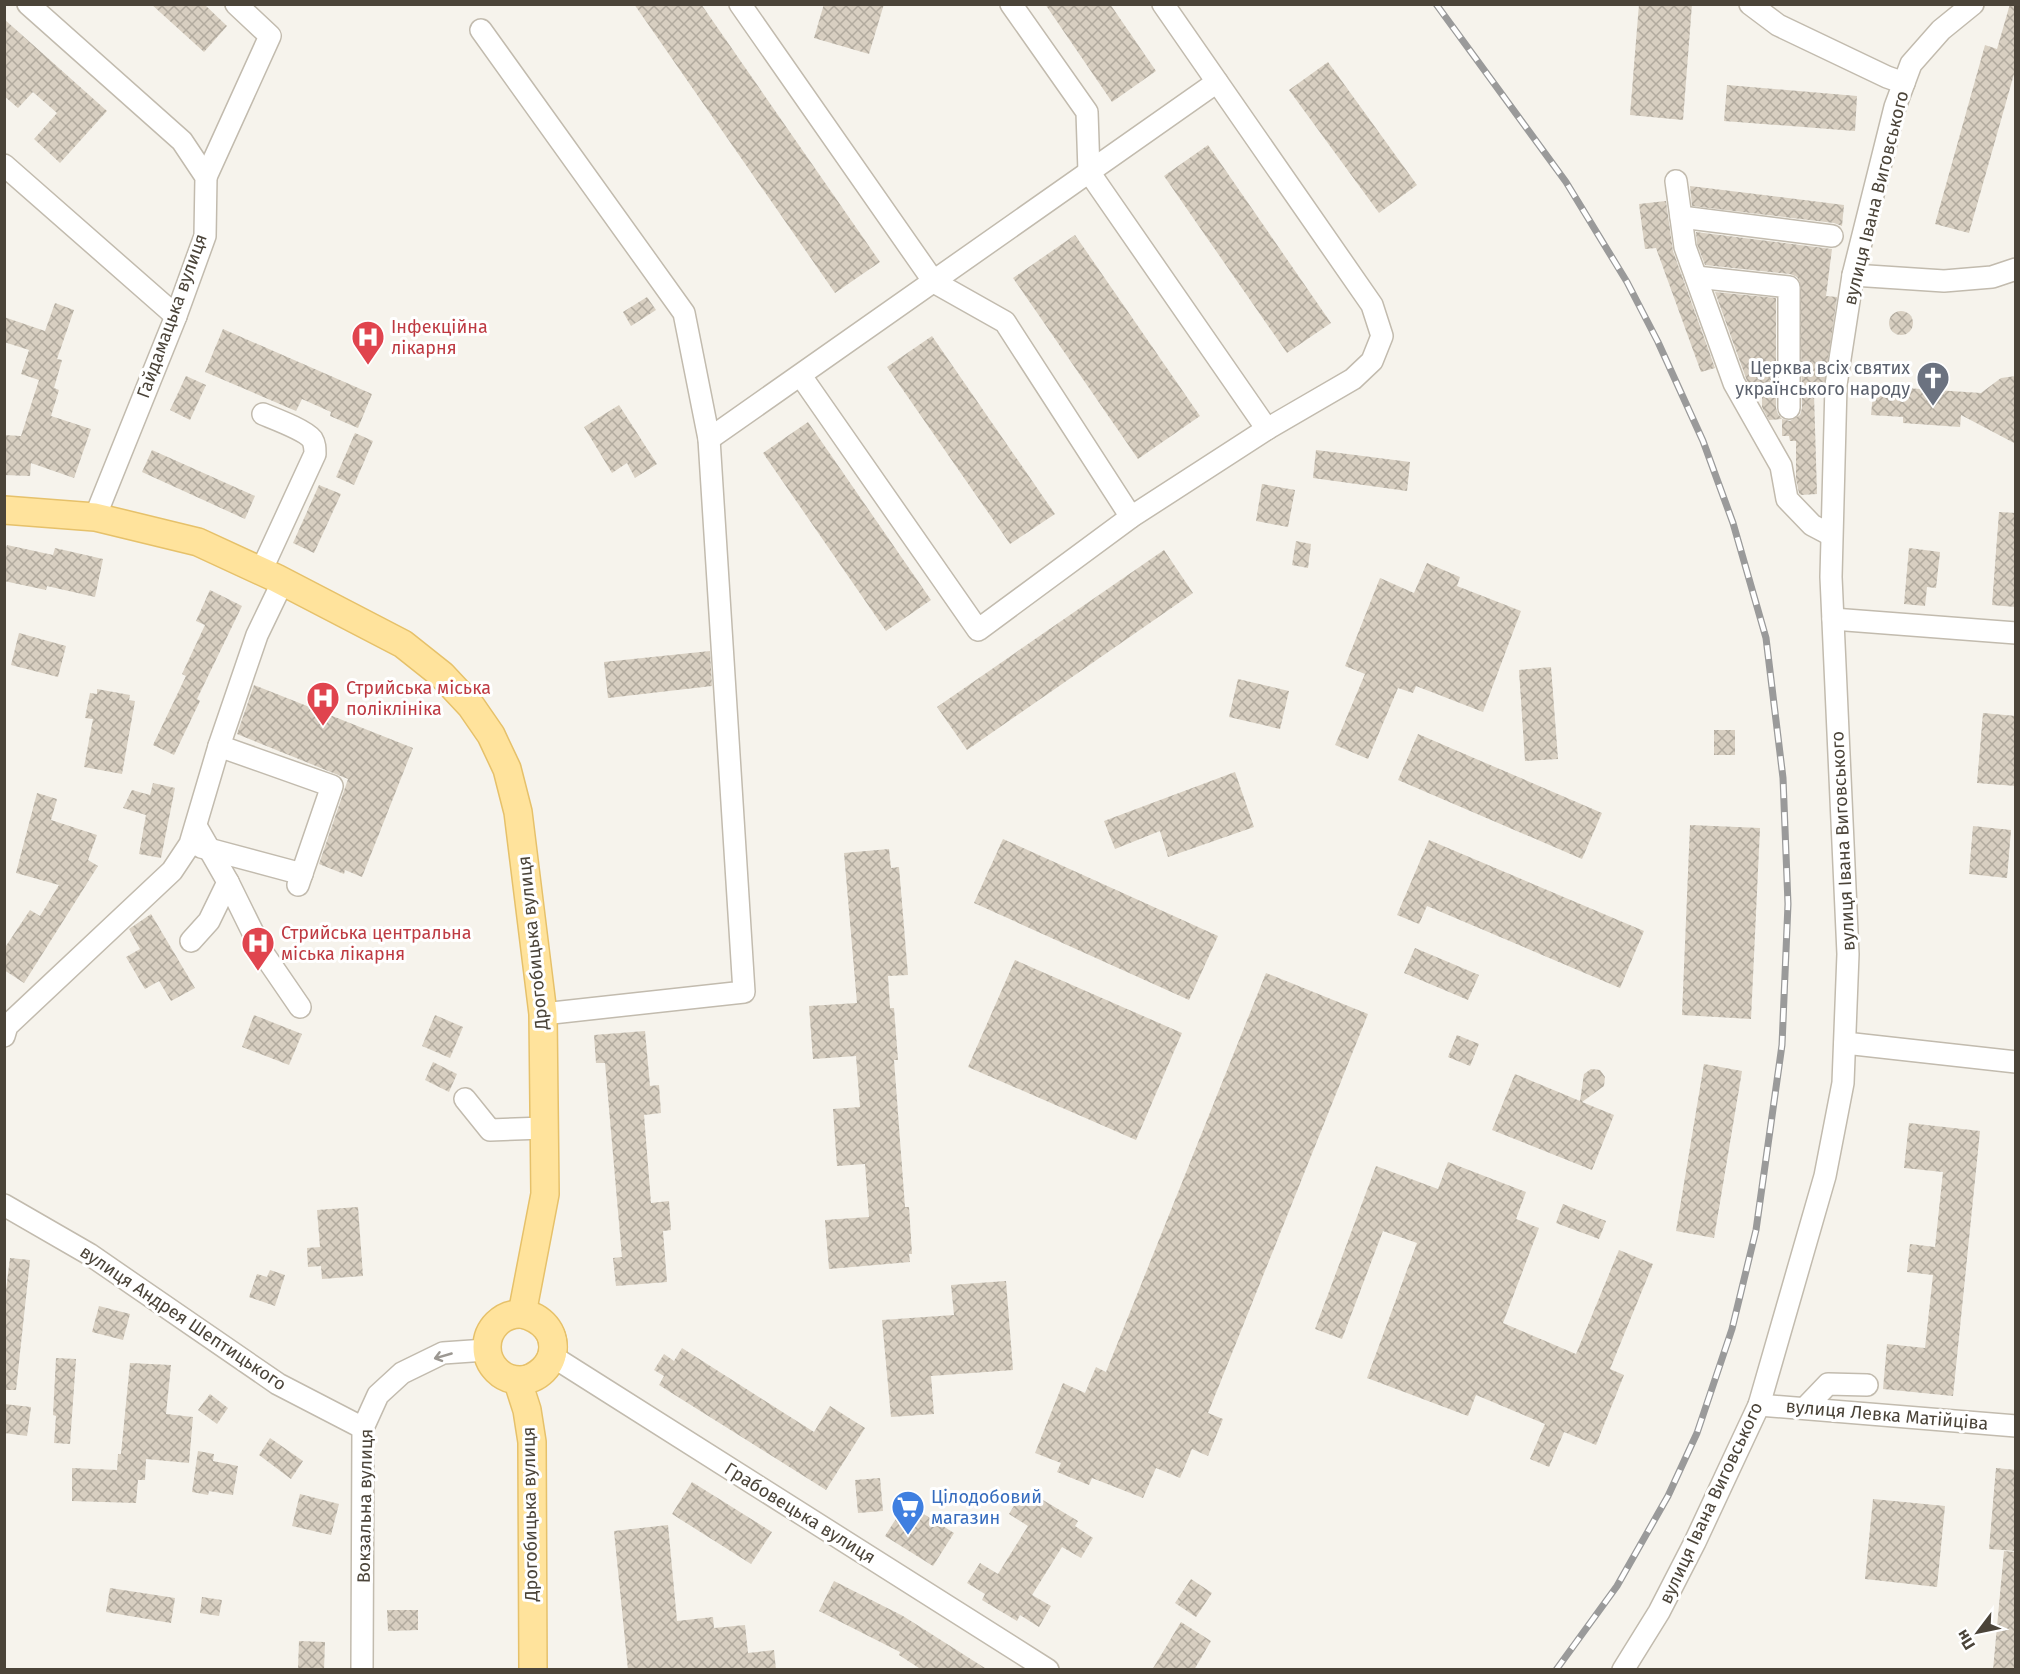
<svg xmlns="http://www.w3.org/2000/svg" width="2020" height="1674" font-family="'Fira Sans',sans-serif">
  <defs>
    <pattern id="building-cross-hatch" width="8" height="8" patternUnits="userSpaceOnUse" patternTransform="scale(1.5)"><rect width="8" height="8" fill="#d8cfc1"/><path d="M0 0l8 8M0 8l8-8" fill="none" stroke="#b1aa9e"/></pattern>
  </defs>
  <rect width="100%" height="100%" fill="#f6f3ec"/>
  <g fill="url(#building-cross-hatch)">
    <path d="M151,4H204L227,26L204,52Z"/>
    <path d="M634,4H701L880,262L835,293Z"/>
    <path d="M824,4H884L869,54L814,38Z"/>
    <path d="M1045,4H1110L1156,71L1112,102Z"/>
    <path d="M1639,4H1692L1683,120L1630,115Z"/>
    <path d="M2010,4H2016V67L1969,233L1935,224L1985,45L1997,49Z"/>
    <path d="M4,19L107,111L60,163L34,139L57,113L33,92L18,108L4,96Z"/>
    <path d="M1328,62L1417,185L1379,213L1289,90Z"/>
    <path d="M1727,85L1857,96L1855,131L1724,121Z"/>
    <path d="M1208,145L1331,323L1287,353L1164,176Z"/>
    <path d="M1690,186L1844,205L1842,226L1834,223L1692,206Z"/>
    <path d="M1666,201L1673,251L1715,368L1701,372L1656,248L1645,249L1639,204Z"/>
    <path d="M1696,232L1832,249L1826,296L1837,297L1823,395L1814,394L1817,494L1801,495L1799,493L1796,479V441H1790L1789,436H1782V419L1769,420L1762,407V391H1753L1747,381L1715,292L1776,298V408L1778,414L1782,419L1790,421L1800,415L1802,408L1800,282L1797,277L1790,274L1705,265L1697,244Z"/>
    <path d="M1075,235L1200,416L1138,459L1013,278Z"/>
    <path d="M647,297L656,310L631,326L623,312Z"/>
    <path d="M55,303L74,310L57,359L62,360L54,388L59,390L51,416L91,429L74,478L31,463L30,476L4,475V435L21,436L39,380L21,374L29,350L4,342V317L45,331Z"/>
    <circle cx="1901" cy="323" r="12"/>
    <path d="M223,329L372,394L358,428L330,416L331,412L302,399L296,411L205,372Z"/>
    <path d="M932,336L1055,514L1010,544L887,367Z"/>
    <path d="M186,376L206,385L190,420L170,410Z"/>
    <path d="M2016,376V444L1961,415L1960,427L1903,423V417L1871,415L1873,394L1905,397V388L1981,393L2001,378Z"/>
    <path d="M619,405L657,464L635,478L627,463L612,473L584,427Z"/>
    <path d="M808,422L931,600L886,631L763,453Z"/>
    <path d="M355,433L373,441L354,485L336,477Z"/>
    <path d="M152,450L255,496L245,519L142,472Z"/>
    <path d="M1316,450L1410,462L1407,491L1313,478Z"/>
    <path d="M1262,484L1295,490L1288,527L1256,521Z"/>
    <path d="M319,485L341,494L314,553L293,543Z"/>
    <path d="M1999,512L2016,513V607L1992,605Z"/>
    <path d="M1296,541L1311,544L1308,568L1292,565Z"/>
    <path d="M7,545L53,555L55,548L103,559L95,597L47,586L46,590L4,581V556Z"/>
    <path d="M1909,548L1940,552L1936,588L1927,587L1925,606L1904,604Z"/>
    <path d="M1164,550L1193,593L967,750L937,707Z"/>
    <path d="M1427,563L1460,577L1457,586L1521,611L1483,712L1416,686L1413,693L1398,688L1368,759L1335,745L1365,674L1345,666L1380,578L1414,593Z"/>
    <path d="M210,590L242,606L197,699L200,701L174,755L153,745L186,676L182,674L205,625L196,621Z"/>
    <path d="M19,633L66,646L58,677L11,665Z"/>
    <path d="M710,651L712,686L608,698L604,662Z"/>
    <path d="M1551,667L1558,759L1525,761L1519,670Z"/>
    <path d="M1238,679L1289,691L1280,729L1229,717Z"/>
    <path d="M254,685L413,748L362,877L345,870L344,874L319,864L348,779L237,734Z"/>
    <path d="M97,689L130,695L129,700L135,701L122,774L84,767L93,719L85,718L90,693L97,694Z"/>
    <path d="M1983,713L2016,716V786L1977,783Z"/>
    <rect x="1714" y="730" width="21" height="25"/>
    <path d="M1418,734L1602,813L1582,859L1398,780Z"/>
    <path d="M1235,772L1254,827L1168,857L1160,831L1115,849L1104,821Z"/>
    <path d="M153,783L175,788L161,858L139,854L146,815L123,808L132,790L150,795Z"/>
    <path d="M37,793L57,799L51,820L97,835L88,860L98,866L24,983L4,970V949L30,910L40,916L59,885L16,873Z"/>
    <path d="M1690,825L1760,828L1751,1019L1682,1015Z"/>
    <path d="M1973,826L2011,830L2007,878L1969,874Z"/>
    <path d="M1003,839L1218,936L1189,1000L974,903Z"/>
    <path d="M1429,840L1644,931L1620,988L1427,906L1419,924L1397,915Z"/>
    <path d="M889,849L891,868L899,867L908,975L888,976L890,1008H894L898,1060H894L905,1207H909L912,1254H909L910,1262L829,1269L825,1220L869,1217L865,1164L837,1166L833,1109L860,1107L856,1056L813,1059L809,1006L857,1003L844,853Z"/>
    <path d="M151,914L195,988L171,1001L159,981L145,989L126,957L140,949L129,929Z"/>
    <path d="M1415,948L1479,975L1468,1000L1404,973Z"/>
    <path d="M1015,960L1182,1033L1136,1140L968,1067Z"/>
    <path d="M1266,973L1368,1014L1208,1413L1223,1419L1208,1456L1192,1449L1180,1478L1156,1468L1143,1498L1092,1478L1089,1485L1057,1472L1061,1463L1035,1453L1063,1383L1085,1393L1096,1367L1106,1372Z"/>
    <path d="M254,1015L302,1034L289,1065L242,1047Z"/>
    <path d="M435,1015L463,1027L450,1058L422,1046Z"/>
    <path d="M645,1031L650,1086L659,1085L661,1113L644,1115L651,1203L669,1201L671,1230L663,1231L667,1282L616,1286L613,1258L622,1257L605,1063H596L594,1035Z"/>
    <path d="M1457,1035L1479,1044L1470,1066L1448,1057Z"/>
    <path d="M433,1062L457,1074L449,1092L425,1080Z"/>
    <path d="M1704,1064L1742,1071L1714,1238L1676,1231Z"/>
    <path d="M1591,1069L1600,1070L1605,1077L1604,1086L1582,1102L1614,1115L1592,1170L1492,1130L1515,1074L1580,1101L1584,1074Z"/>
    <path d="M1909,1123L1980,1131L1953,1396L1883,1389L1887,1344L1925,1348L1933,1275L1907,1272L1910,1244L1935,1247L1943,1172L1904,1168Z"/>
    <path d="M1448,1162L1526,1192L1516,1219L1539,1228L1503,1323L1576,1354L1619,1250L1653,1264L1610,1369L1624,1375L1596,1445L1564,1432L1549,1467L1530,1459L1545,1424L1476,1395L1468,1416L1367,1378L1417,1243L1383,1231L1342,1339L1315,1329L1376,1166L1438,1189Z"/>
    <path d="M1563,1204L1606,1221L1599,1239L1556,1223Z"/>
    <path d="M358,1207L363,1276L322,1279L321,1266L308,1267L307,1248L320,1247L317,1210Z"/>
    <path d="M10,1258L30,1260L16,1390H4V1306Z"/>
    <path d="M270,1270L285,1275L275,1306L249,1297L257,1274L267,1277Z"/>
    <path d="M1006,1281L1013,1370L931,1376L934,1414L891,1417L882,1320L954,1315L951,1285Z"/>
    <path d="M99,1306L130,1314L123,1340L92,1332Z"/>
    <path d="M682,1348L814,1432L830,1406L865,1428L826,1490L659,1385L664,1376L654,1370L664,1354L674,1361Z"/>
    <path d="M56,1358L76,1359L70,1444L54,1443L56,1416L53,1415Z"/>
    <path d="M130,1363L171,1365L166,1414L193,1417L189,1463L146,1459L145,1480H138L136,1503L72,1501V1468L117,1470L118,1454H121Z"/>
    <path d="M210,1394L228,1408L217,1424L198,1410Z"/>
    <path d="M4,1404L31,1407L27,1436L4,1433Z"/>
    <path d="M270,1438L303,1461L291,1479L259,1455Z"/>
    <path d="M198,1451L214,1454L213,1461L238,1466L233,1495L209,1491L208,1495L192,1492Z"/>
    <path d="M1996,1468L2016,1470V1551L1989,1549Z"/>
    <path d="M880,1478L883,1511L858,1513L855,1480Z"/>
    <path d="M692,1482L772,1532L751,1564L672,1514Z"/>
    <path d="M300,1494L339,1504L331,1535L292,1526Z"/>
    <path d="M1021,1494L1040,1505L1043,1500L1078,1521L1075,1526L1093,1538L1081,1558L1062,1547L1032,1595L1051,1606L1039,1627L1020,1615L1017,1621L982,1600L985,1594L967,1583L980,1563L998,1574L1028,1526L1009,1514Z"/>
    <path d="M1873,1499L1945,1506L1937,1587L1865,1579Z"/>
    <path d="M906,1503L954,1533L933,1566L885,1536Z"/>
    <path d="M668,1525L677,1621L713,1617L714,1628L745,1625L748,1653L774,1650L776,1670H628L614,1531Z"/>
    <path d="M2004,1551L2016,1552V1670H1993Z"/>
    <path d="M1191,1579L1212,1593L1196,1617L1175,1603Z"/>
    <path d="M834,1581L903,1616L988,1670H922L899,1655L900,1652L819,1611Z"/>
    <path d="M110,1588L175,1598L171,1623L106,1612Z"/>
    <path d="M202,1597L222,1600L219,1616L200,1613Z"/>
    <path d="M387,1610H418V1630L388,1631Z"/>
    <path d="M1181,1622L1211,1641L1194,1670H1152Z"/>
    <path d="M299,1641L325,1642L324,1670H298Z"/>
  </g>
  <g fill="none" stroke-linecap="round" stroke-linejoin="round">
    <g stroke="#c2bbae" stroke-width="24">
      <g id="minor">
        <path d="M28,4L182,141L206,177L205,236L176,316L95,517"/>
        <path d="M740,4L934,282L1005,322L1131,517"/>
        <path d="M1011,4L1087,112L1089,172L1267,429"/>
        <path d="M1750,4L1778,25L1887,77L1904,83"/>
        <path d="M481,30L684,313L709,439L744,992L543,1014"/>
        <path d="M4,165L176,316"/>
        <path d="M206,177L270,36L236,4"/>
        <path d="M1676,181L1685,247L1734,383L1781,466L1787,499L1812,525L1831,535"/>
        <path d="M1681,217L1832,236"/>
        <path d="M1853,275L1944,281L1992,277L2016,269"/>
        <path d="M1696,277L1789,287V408"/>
        <path d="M801,376L978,630L1131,517L1267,429L1353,379L1372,361L1382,336L1372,305L1163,4"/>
        <path d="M709,439L1217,82"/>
        <path d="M261,571L315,454C315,448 315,444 312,439C305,430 275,419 263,414"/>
        <path d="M1833,619L2016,633"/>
        <path d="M219,746L332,786L298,885"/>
        <path d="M201,847L302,874"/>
        <path d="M228,882L263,953L300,1007"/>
        <path d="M191,941L209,921L228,882L196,826"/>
        <path d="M4,1036L7,1026L172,871L190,844L219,746L257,635L283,581"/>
        <path d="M1845,1043L2016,1062"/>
        <path d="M465,1099L490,1130L544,1128"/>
        <path d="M4,1205L89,1254L278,1384L363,1428"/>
        <path d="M552,1356L1048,1670"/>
        <path d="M1759,1405L2016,1426"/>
        <path d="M1805,1408L1828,1384L1867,1385"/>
        <path d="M362,1670L363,1428L378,1395L402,1373L443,1353L486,1350"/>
        <path d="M1623,1670L1659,1612L1695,1542L1759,1405L1825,1176L1843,1083L1848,954L1831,577L1836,385L1853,275L1895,107L1911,64L1941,30L1973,4"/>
      </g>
    </g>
    <g stroke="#e6c16a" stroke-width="30">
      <g id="major">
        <path d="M4,510L95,517L198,542L276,578L403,644L442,675L471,706L491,735L507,769L518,812L543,1014L545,1194L522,1314C566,1325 562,1373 518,1382L527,1410L532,1442L533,1670"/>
        <circle cx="520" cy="1347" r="33"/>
      </g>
    </g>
    <use href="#minor" stroke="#fff" stroke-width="21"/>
    <use href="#major" stroke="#ffe39c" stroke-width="27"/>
    <g stroke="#9a9a9a" stroke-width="7">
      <path id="rail" d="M1436,4L1566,182L1627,282L1658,342L1703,441L1733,523L1766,638L1783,778L1788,904L1782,1045L1756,1230L1732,1329L1697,1433L1668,1496L1617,1586L1556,1670"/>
    </g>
    <use href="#rail" stroke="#fff" stroke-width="4.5" stroke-dasharray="14" stroke-linecap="butt"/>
  </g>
  <defs><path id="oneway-shaft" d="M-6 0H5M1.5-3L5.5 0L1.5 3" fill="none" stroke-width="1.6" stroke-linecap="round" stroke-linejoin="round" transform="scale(1.5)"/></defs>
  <use stroke="#9c9892" href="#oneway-shaft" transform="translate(443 1356) rotate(164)"/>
  <defs>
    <g id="hospital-pin" transform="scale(1.725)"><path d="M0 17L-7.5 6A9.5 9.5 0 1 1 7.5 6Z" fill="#e0444e" stroke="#fff"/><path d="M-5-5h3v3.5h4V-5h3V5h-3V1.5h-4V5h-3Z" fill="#fff"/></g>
    <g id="church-pin" transform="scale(1.725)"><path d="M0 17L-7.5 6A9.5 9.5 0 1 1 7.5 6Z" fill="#6b7280" stroke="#fff"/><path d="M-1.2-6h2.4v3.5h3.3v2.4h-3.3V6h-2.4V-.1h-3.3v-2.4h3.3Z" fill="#fff"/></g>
    <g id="supermarket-pin" transform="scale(1.725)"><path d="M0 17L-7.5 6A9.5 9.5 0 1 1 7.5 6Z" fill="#3f7fe0" stroke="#fff"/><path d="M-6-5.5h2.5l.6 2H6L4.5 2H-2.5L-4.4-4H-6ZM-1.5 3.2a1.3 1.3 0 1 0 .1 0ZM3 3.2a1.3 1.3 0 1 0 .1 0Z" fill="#fff"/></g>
  </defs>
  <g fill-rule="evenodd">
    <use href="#hospital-pin" x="368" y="337"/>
    <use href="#church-pin" x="1933" y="378"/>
    <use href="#hospital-pin" x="323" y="698"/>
    <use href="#hospital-pin" x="258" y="943"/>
    <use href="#supermarket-pin" x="908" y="1507"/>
  </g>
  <g text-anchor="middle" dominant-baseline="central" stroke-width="6" stroke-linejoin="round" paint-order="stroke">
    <g font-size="18" fill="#4b4439" stroke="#fff">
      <text transform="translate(1876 198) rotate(-76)">вулиця Івана Виговського</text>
      <text transform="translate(172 316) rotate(-70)">Гайдамацька вулиця</text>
      <text transform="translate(1843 841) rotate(-93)">вулиця Івана Виговського</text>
      <text transform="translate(533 943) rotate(-96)">Дрогобицька вулиця</text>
      <text transform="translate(183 1318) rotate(34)">вулиця Андрея Шептицького</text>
      <text transform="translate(1887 1415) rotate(5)">вулиця Левка Матійціва</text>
      <text transform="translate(1711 1503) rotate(-65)">вулиця Івана Виговського</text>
      <text transform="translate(365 1506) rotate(-89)">Вокзальна вулиця</text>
      <text transform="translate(800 1513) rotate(32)">Грабовецька вулиця</text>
      <text transform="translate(530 1514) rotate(-91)">Дрогобицька вулиця</text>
    </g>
    <g font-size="18" fill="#be3a42" stroke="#fff" text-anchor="start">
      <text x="391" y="327">Інфекційна<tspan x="391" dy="21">лікарня</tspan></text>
      <text x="346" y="688">Стрийська міська<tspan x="346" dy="21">поліклініка</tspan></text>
      <text x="281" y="933">Стрийська центральна<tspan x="281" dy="21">міська лікарня</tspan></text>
    </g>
    <g font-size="18" fill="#5b616d" stroke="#fff" text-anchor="end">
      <text x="1910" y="368">Церква всіх святих<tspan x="1910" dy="21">українського народу</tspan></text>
    </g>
    <g font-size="18" fill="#366cbe" stroke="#fff" text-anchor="start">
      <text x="931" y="1497">Цілодобовий<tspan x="931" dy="21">магазин</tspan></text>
    </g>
  </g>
  <rect width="2020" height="1674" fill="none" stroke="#4b4439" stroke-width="12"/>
  <g transform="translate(1978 1632) rotate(238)" stroke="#ffffff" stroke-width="4.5" paint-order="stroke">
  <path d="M0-4.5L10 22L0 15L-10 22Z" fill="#4b4439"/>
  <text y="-9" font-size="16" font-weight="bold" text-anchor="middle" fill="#4b4439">Пн</text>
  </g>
</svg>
